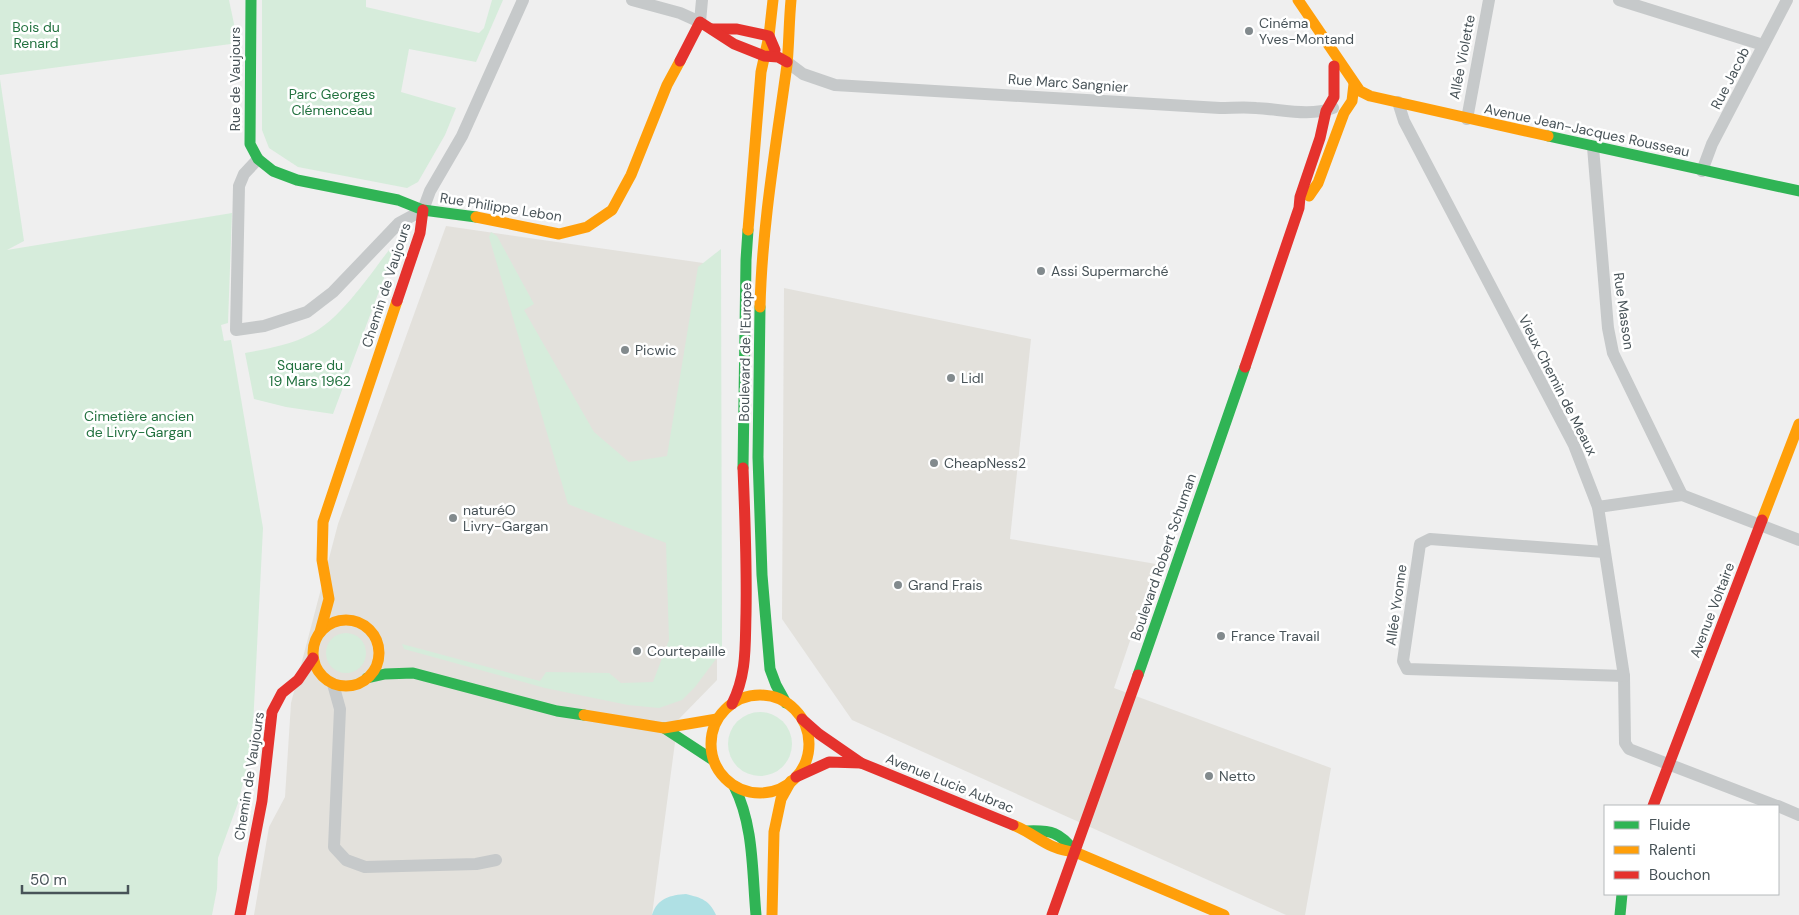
<svg xmlns="http://www.w3.org/2000/svg" width="1799" height="915" font-family="'DM Sans',sans-serif">
  <rect width="100%" height="100%" fill="#efefef"/>
  <g fill="#e3e1dc">
    <path d="M446,226L717,265V680L678,720L652,915H254L269,827L285,797L291,703L338,524Z"/>
    <path d="M784,288L1031,339L1010,539L1156,564L1114,688L1331,768L1305,915H1286L852,720L782,619Z"/>
  </g>
  <g fill="#d6ecdb">
    <path d="M0,0H229L238,43L0,75Z"/>
    <path d="M262,0H366V7L479,33L484,28L492,0H503L476,62L409,49L401,92L456,108L445,135L418,182L407,188L298,167L269,148L262,130Z"/>
    <path d="M0,79L24,241L7,250L232,213L228,323L221,325L224,341L231,340L263,528L252,746L238,803L218,858L217,889L212,915H0Z"/>
    <path d="M491,232L497,236L534,304L524,310L594,432L629,462L667,456L698,267L721,249L722,651L695,687L682,700L659,708L628,705L545,688L404,649L402,644L540,681L546,672L609,673L621,683L653,682L669,640L666,543L568,504L489,237Z"/>
    <path d="M389,250L393,254L333,414L286,407L254,399L245,353C266,349 290,345 309,335C339,321 369,276 389,250Z"/>
    <circle cx="346" cy="653" r="20"/>
    <circle cx="760" cy="744" r="32"/>
  </g>
  <path fill="#afe0e4" d="M686,894C702,898 709,900 716,915H652C657,898 671,895 686,894Z"/>
  <g fill="none" stroke-linecap="round" stroke-linejoin="round">
    <g stroke="#c6c9ca" stroke-width="12">
      <path d="M632,0L680,13L700,22L702,0"/>
      <path d="M1619,0L1763,45"/>
      <path d="M787,62L803,74L835,85L1220,108C1232,108 1244,107 1256,108C1280,109 1310,117 1333,108"/>
      <path d="M1398,102L1404,121L1574,445L1598,507L1624,676L1625,743L1629,749L1777,806"/>
      <path d="M1467,119L1489,0"/>
      <path d="M1593,147L1608,328L1613,353L1682,495"/>
      <path d="M258,159L244,174L239,186L236,330L264,326L307,312L333,292L399,223L423,210L430,191L462,136L523,0"/>
      <path d="M1702,171L1712,144L1787,0"/>
      <path d="M1598,507L1682,495L1799,540"/>
      <path d="M1604,552L1430,539L1420,544L1403,661L1407,669L1624,676"/>
      <path d="M333,684L340,709L334,847L346,860L365,867L476,864L496,860"/>
      <path d="M1778,806L1799,815"/>
    </g>
    <g stroke="#30b455" stroke-width="11">
      <path d="M251,0L250,144L258,159L273,171L297,180L398,200L423,210L476,217"/>
      <path d="M1548,136L1799,191"/>
      <path d="M760,307L758,457L762,575L770,669L776,685L786,703"/>
      <path d="M743,468L746,260L748,230"/>
      <path d="M1138,675L1245,367"/>
      <path d="M367,678L385,674L413,673L557,711L584,715"/>
      <path d="M664,728L713,760"/>
      <path d="M734,786C754,825 752,872 756,915"/>
      <path d="M1027,831C1051,830 1060,832 1075,852"/>
      <path d="M1620,915L1622,894"/>
    </g>
    <g stroke="#ff9f0a" stroke-width="11">
      <path d="M1298,0L1360,91L1370,96L1548,136"/>
      <path d="M1309,196L1318,183L1344,113L1352,101L1354,84"/>
      <path d="M476,217L559,234L587,227L612,210L631,175L667,85L680,61"/>
      <path d="M748,230L761,72L769,36L773,0"/>
      <path d="M760,307C762,226 776,145 787,65C789,43 789,21 791,0"/>
      <path d="M1762,520L1799,424"/>
      <circle cx="346" cy="653" r="33"/>
      <path d="M320,632L329,599L322,560L323,522L397,301"/>
      <circle cx="760" cy="744" r="49"/>
      <path d="M584,715L664,728L717,719"/>
      <path d="M1013,825C1038,835 1046,849 1075,852L1224,915"/>
      <path d="M772,915L774,832L781,799L791,781"/>
    </g>
    <g stroke="#e5322d" stroke-width="11">
      <path d="M712,29H737L769,36L775,50"/>
      <path d="M680,61L700,22L734,44L764,56L778,57L787,62"/>
      <path d="M397,301L420,233L423,210"/>
      <path d="M1245,367L1299,208L1300,197L1320,138L1326,111L1334,97V66"/>
      <path d="M732,704C747,674 745,647 746,614C747,565 745,517 743,468"/>
      <path d="M802,719L819,734L861,763L1013,825"/>
      <path d="M796,777L829,762L861,763"/>
      <path d="M1653,806L1762,520"/>
      <path d="M240,915L262,801L272,712L282,693L298,680L313,658"/>
      <path d="M1052,915L1138,675"/>
    </g>
  </g>
  <g fill="#828a8d" stroke="#fff" stroke-width="2">
    <circle cx="1249" cy="31" r="5"/>
    <circle cx="1041" cy="271" r="5"/>
    <circle cx="625" cy="350" r="5"/>
    <circle cx="951" cy="378" r="5"/>
    <circle cx="934" cy="463" r="5"/>
    <circle cx="453" cy="518" r="5"/>
    <circle cx="898" cy="585" r="5"/>
    <circle cx="1221" cy="636" r="5"/>
    <circle cx="637" cy="651" r="5"/>
    <circle cx="1209" cy="776" r="5"/>
  </g>
  <g text-anchor="middle" dominant-baseline="central" stroke-width="5" stroke-linejoin="round" paint-order="stroke">
    <g font-size="14" fill="#485358" stroke="#fff" text-anchor="start">
      <text x="1259" y="23">Cinéma<tspan x="1259" dy="16">Yves-Montand</tspan></text>
      <text x="1051" y="271">Assi Supermarché</text>
      <text x="635" y="350">Picwic</text>
      <text x="961" y="378">Lidl</text>
      <text x="944" y="463">CheapNess2</text>
      <text x="463" y="510">naturéO<tspan x="463" dy="16">Livry-Gargan</tspan></text>
      <text x="908" y="585">Grand Frais</text>
      <text x="1231" y="636">France Travail</text>
      <text x="647" y="651">Courtepaille</text>
      <text x="1219" y="776">Netto</text>
    </g>
    <g font-size="14" fill="#22713f" stroke="#fff">
      <text x="36" y="27">Bois du<tspan x="36" dy="16">Renard</tspan></text>
      <text x="332" y="94">Parc Georges<tspan x="332" dy="16">Clémenceau</tspan></text>
      <text x="310" y="365">Square du<tspan x="310" dy="16">19 Mars 1962</tspan></text>
      <text x="139" y="416">Cimetière ancien<tspan x="139" dy="16">de Livry-Gargan</tspan></text>
    </g>
    <g font-size="14" fill="#485358" stroke="#fff">
      <text transform="translate(1462 57) rotate(-79)">Allée Violette</text>
      <text transform="translate(1730 78) rotate(-63)">Rue Jacob</text>
      <text transform="translate(235 79) rotate(-90)">Rue de Vaujours</text>
      <text transform="translate(1068 83) rotate(4)">Rue Marc Sangnier</text>
      <text transform="translate(1587 130) rotate(12)">Avenue Jean-Jacques Rousseau</text>
      <text transform="translate(501 207) rotate(9)">Rue Philippe Lebon</text>
      <text transform="translate(386 285) rotate(-72)">Chemin de Vaujours</text>
      <text transform="translate(1624 311) rotate(82)">Rue Masson</text>
      <text transform="translate(745 352) rotate(-89)">Boulevard de l'Europe</text>
      <text transform="translate(1558 385) rotate(63)">Vieux Chemin de Meaux</text>
      <text transform="translate(1163 557) rotate(-71)">Boulevard Robert Schuman</text>
      <text transform="translate(1396 605) rotate(-82)">Allée Yvonne</text>
      <text transform="translate(1712 610) rotate(-69)">Avenue Voltaire</text>
      <text transform="translate(249 776) rotate(-81)">Chemin de Vaujours</text>
      <text transform="translate(950 783) rotate(22)">Avenue Lucie Aubrac</text>
    </g>
  </g>
  <rect x="1604" y="805" width="175" height="90" fill="#ffffff" stroke="#b6babc"/>
  <rect x="1614" y="821" width="25" height="8" fill="#30b455" stroke="#b6babc"/>
  <text x="1649" y="830" font-size="15" fill="#485358">Fluide</text>
  <rect x="1614" y="846" width="25" height="8" fill="#ff9f0a" stroke="#b6babc"/>
  <text x="1649" y="855" font-size="15" fill="#485358">Ralenti</text>
  <rect x="1614" y="871" width="25" height="8" fill="#e5322d" stroke="#b6babc"/>
  <text x="1649" y="880" font-size="15" fill="#485358">Bouchon</text>
  <path d="M22 885v8h106v-8" fill="none" stroke="#485358" stroke-width="2.5"/>
  <text x="30" y="885" font-size="15" fill="#485358" stroke="#ffffff" stroke-width="4" paint-order="stroke">50 m</text>
</svg>
